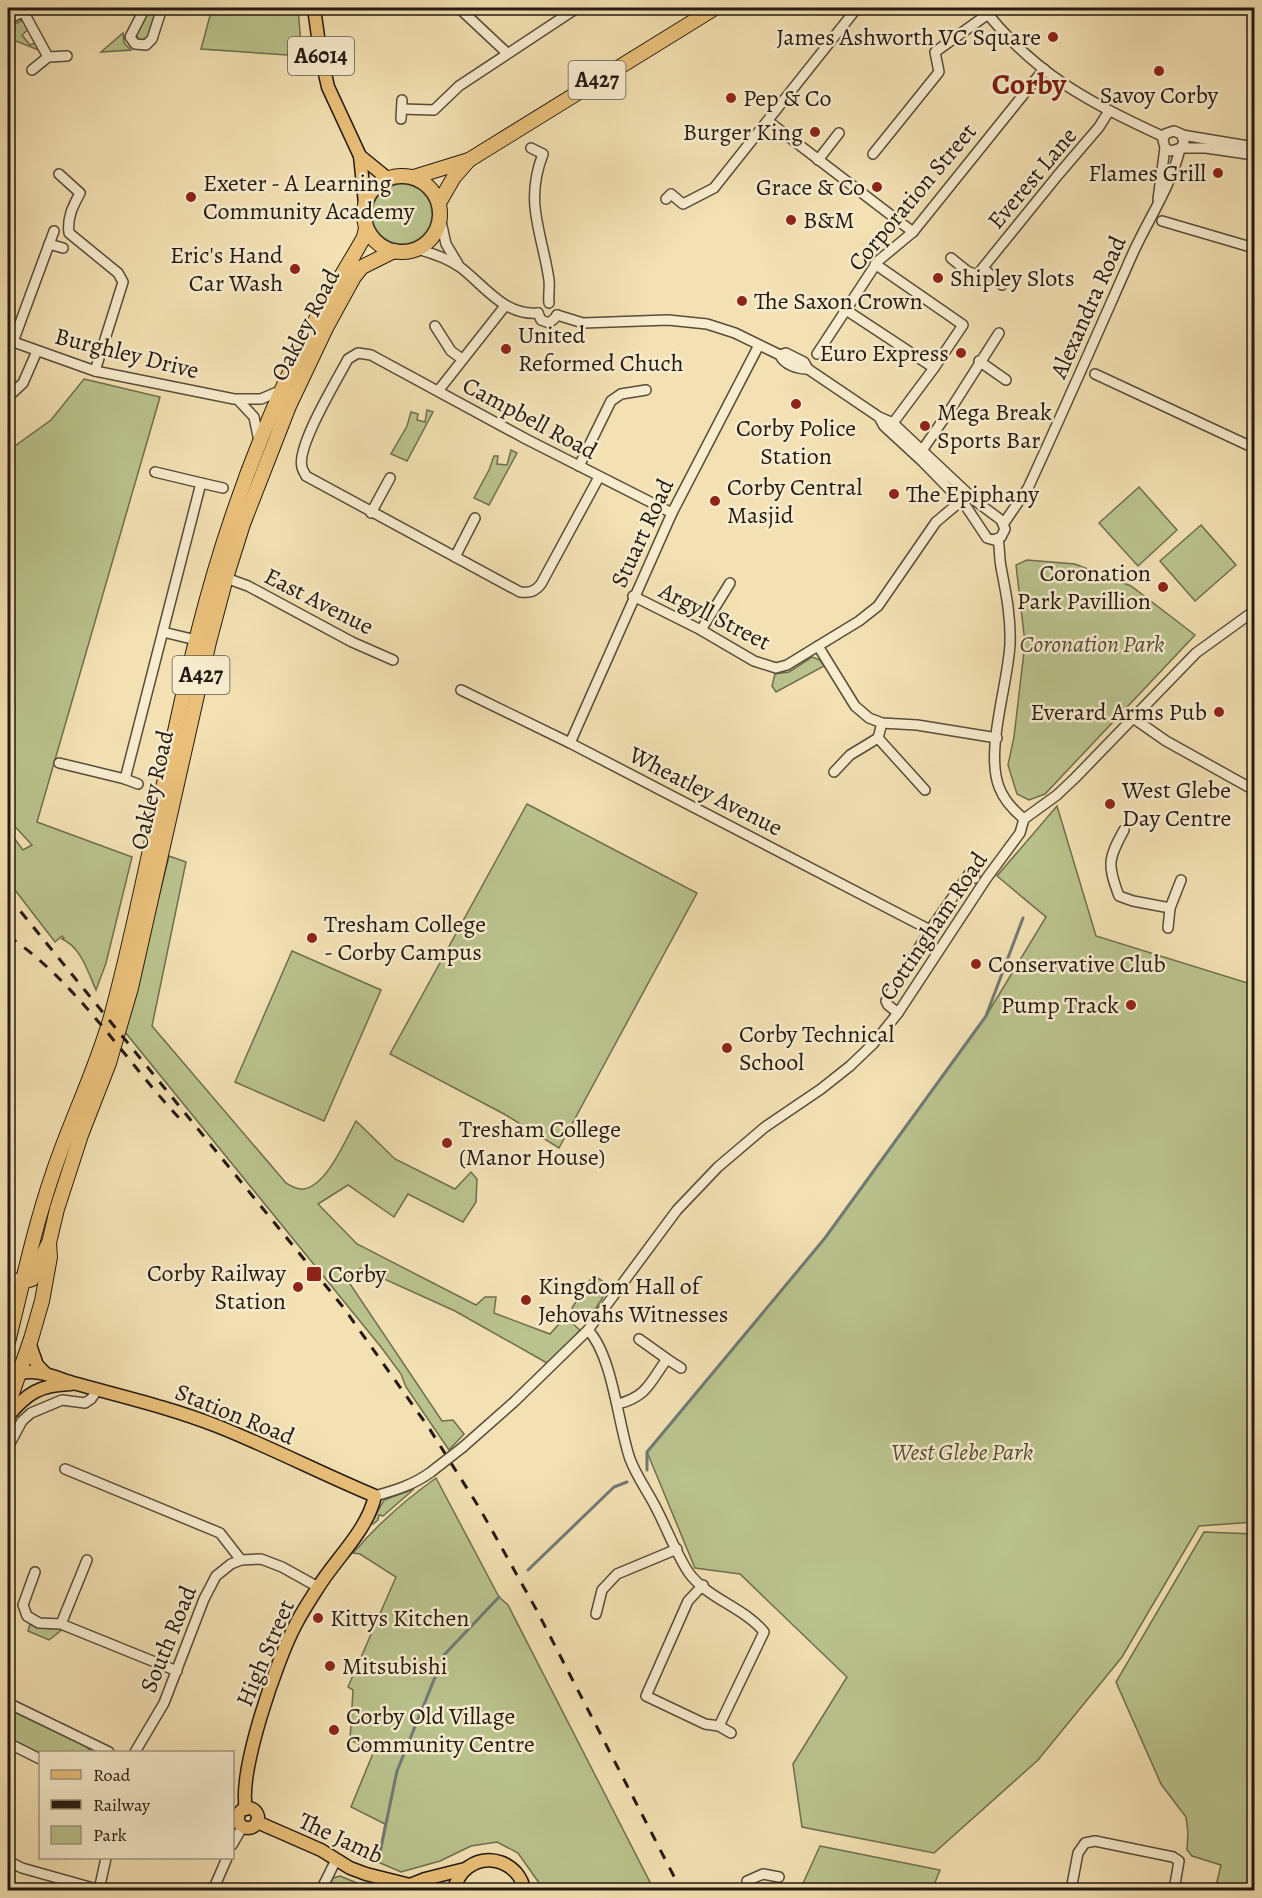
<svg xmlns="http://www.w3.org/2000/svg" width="1262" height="1898" font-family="Alegreya,serif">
  <rect width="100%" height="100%" fill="#f3e1b3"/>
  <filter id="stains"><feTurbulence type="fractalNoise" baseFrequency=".00333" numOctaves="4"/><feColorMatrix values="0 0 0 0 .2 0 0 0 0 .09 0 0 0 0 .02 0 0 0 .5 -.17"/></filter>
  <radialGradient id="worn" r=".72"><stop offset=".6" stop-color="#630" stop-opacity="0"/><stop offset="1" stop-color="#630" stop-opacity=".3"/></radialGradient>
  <g fill="#bac38d" stroke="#6f6e50" stroke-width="1.5">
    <path d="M149,8H158L149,37L140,41L136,35L137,28Z"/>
    <path d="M215,8H298L302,56L201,49L211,12Z"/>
    <path d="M20,17L29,29L22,35L30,45L37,42L41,51L13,40L8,27L21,21Z"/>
    <path d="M123,33L124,43L131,50L101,52Z"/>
    <circle cx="402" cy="214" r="30"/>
    <path d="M84,379L160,397L37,822L132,857L106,963L96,990C88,972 81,947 62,939L64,938L62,936L55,942L8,881V830L23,850L32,845L8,819V451L51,420Z"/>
    <path d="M427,410L433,412L407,461L391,454L407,426L411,412L418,414L417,420L425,422Z"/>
    <path d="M511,450L517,453L489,505L474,498L489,470L494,456H498L497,464L507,465Z"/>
    <path d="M1139,487L1177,530L1138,566L1099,523Z"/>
    <path d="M1201,525L1236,565L1195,601L1160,561Z"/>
    <path d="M1027,560L1075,564L1131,586L1195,635L1045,794L1029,800L1017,794L1008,765L1014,737L1025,643L1016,565Z"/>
    <path d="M812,657L820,660L824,666L776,692L772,686L775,674L789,672Z"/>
    <path d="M527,804L697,893L559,1148L504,1114L390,1054Z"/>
    <path d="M1057,806L1096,936L1254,985V1522L1199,1526L1122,1657L1038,1760L934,1853L802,1827L793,1764L847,1677L740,1574L695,1568L647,1452L825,1238L986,1016L1046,917L997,876Z"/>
    <path d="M169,856L186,862L152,1026L286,1183C291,1186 297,1190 304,1189C327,1185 345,1141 356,1121L395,1159L455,1189L471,1172L477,1179L476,1202L463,1222L408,1194L394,1217L348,1185L318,1204L357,1244L476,1305L485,1297H496L494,1313L550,1334L565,1317L580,1330L564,1349L547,1363L455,1311L360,1268L346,1278L442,1421L453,1420L464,1434L449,1450L406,1387L401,1374L381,1347L125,1032Z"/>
    <path d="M292,951L381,990L324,1121L235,1082Z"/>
    <path d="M593,1275L610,1286L587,1322L572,1308Z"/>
    <path d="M436,1478L499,1597L508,1605L654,1890H544L518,1853L497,1842L471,1846L440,1861L401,1872L378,1862L385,1824L351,1807L374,1751L350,1740L353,1690L348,1687L396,1577L360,1554L353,1553C378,1524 405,1500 436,1478Z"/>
    <path d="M414,1489L383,1516L379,1515L378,1520L373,1524L372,1522L384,1500Z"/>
    <path d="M1204,1532L1254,1534V1890H1215L1221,1865L1192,1856L1187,1850L1188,1833L1186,1817L1161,1784L1116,1682Z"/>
    <path d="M30,1624L37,1628L63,1629L49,1640L28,1631Z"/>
    <path d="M8,1709L86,1746L91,1752H40V1754L8,1738Z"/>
    <path d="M820,1846L940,1870L932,1890H800Z"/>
    <path d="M340,1876L374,1890H327L333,1878Z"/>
  </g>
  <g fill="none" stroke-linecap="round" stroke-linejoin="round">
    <g stroke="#707a76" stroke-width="3">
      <path d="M647,1470V1452L825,1238L986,1016L1023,918"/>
      <path d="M528,1570L614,1487L627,1482"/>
      <path d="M378,1862L397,1771L444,1655L499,1597"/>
      <path d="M370,1890L371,1889"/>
    </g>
    <g stroke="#584c3a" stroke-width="12">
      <g id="minor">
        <path d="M145,8L130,37L135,44L146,45L152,39L162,8"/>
        <path d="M459,8L507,53"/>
        <path d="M983,8C1035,75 1089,102 1164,137"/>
        <path d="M23,11L48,57"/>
        <path d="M8,19L31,8"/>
        <path d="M32,70L48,57L67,56"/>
        <path d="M402,109L434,110L459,86L577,8"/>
        <path d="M401,119L402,100"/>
        <path d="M768,121L913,232"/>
        <path d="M1182,135L1254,147"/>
        <path d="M531,148L543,154C524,203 542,232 549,280C550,288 548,296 549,303"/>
        <path d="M1165,148L1171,151L1181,148H1206L1254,155"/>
        <path d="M873,154L939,72L935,52L988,14"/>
        <path d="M818,160L839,133"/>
        <path d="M59,174L80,193C73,206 67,217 69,233L118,273L123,282L95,371"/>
        <path d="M666,199L671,194L683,204L714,188L857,8"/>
        <path d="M1158,199L1165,148L1163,140L1165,134L1174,131L1181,134L1184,142L1181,148"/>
        <path d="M440,217L446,244L458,264"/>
        <path d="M1162,221L1254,248"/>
        <path d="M49,244L63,248"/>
        <path d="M417,249C432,253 447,258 460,267C484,285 504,316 538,313"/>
        <path d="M951,258L967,271L977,275L1058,175L1099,127L1109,111"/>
        <path d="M875,264L963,325L934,368L893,423"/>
        <path d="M983,268L1002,285"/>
        <path d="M846,310L934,368"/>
        <path d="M538,313L541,320L549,323L555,318L557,315"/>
        <path d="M557,315L583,323L668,320L707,324L735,333L780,355C784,365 798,369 808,369L879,417L893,423L977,502L1001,520L1005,529L1001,537L994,540L987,538L965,505L923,462L884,426L879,417"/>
        <path d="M435,326L451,351L462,359"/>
        <path d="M8,340L95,371L234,399H261L282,390"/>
        <path d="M13,342L54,231"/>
        <path d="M817,354L878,261L913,232L1044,69"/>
        <path d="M780,355L786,353L804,362L808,369"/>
        <path d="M979,361L1006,380"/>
        <path d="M1095,374L1254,448"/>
        <path d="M438,391L505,306"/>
        <path d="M8,397L23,383L37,351"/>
        <path d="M238,400L254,417L259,441"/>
        <path d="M923,449L952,407L999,333"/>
        <path d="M579,466L611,401L621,394L646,390"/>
        <path d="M599,477L541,584C535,592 529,593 520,592L306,476C305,473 302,470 302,467C296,447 337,380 348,359L358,353L371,355L526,439L672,513"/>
        <path d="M201,483L223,488"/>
        <path d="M371,513L390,478"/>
        <path d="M1004,523L1028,488C1064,410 1098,332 1133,253C1149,218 1171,186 1180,149"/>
        <path d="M998,539C1000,548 999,557 1001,567C1006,593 1011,617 1010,644C1008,685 985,750 999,787C1004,800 1013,810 1024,819"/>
        <path d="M455,557L475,518"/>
        <path d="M226,578L248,586L352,642L393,660"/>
        <path d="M633,596L701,630L754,661L776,668L787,665L818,646L859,621L878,606L936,522L961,501"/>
        <path d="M701,630L730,583"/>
        <path d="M163,632L196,640"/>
        <path d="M818,646L855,706L869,718L882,723L917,725L997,738"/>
        <path d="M461,690L570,743L930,930"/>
        <path d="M1133,718L1166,741L1254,790"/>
        <path d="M882,723L878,738L925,790"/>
        <path d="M570,743L672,513L759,345"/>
        <path d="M59,763L125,779L201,483L155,472"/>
        <path d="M834,772L850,755L878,738"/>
        <path d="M125,779L138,784"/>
        <path d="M1124,830C1108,859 1107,864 1119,896L1133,901L1170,908"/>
        <path d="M1168,928L1170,908L1181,880"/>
        <path d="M898,1013L888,1005L886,1001L930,930L969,874L975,878"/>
        <path d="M8,1276L23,1281"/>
        <path d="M588,1330C613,1356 618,1425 630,1459C636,1475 646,1489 654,1504C666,1526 675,1552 689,1573C708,1599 745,1608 764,1632L719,1726"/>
        <path d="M667,1359L681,1368"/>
        <path d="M618,1404C648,1396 650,1382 667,1359L639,1339"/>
        <path d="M8,1447L22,1421L31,1413L62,1400L85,1403L91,1399L98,1389"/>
        <path d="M463,1447L515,1401L588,1330L677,1210L718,1167L765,1127L821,1089L850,1066L873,1044L898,1013L986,879L1020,833L1024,819L1057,795L1075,778L1196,653L1254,611"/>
        <path d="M65,1469L220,1533L241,1560"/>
        <path d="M375,1496C396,1490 413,1485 431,1472"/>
        <path d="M35,1572L23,1605L27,1616L39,1623L61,1624L177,1671"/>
        <path d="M703,1585L688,1601L646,1696L705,1724L719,1726L731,1733"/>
        <path d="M596,1614L602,1590L617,1574L677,1549"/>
        <path d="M61,1624L87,1560"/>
        <path d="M8,1703L109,1752"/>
        <path d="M8,1743L40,1759"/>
        <path d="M135,1752L164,1703L204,1599L216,1576L231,1564L241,1560L261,1559L282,1567L318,1587"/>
        <path d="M232,1845L243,1826"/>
        <path d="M8,1861L22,1868L100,1890"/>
        <path d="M747,1881L763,1874L779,1877"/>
        <path d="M99,1890L106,1858"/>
        <path d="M213,1890L227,1858"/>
        <path d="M321,1890L336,1860"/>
        <path d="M1071,1890L1078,1853L1085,1843L1095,1841L1173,1857L1179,1861L1174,1890"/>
      </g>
    </g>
    <g stroke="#241a12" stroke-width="15">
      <g id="major">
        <path d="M314,8L320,51L328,87L360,156L365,204"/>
        <path d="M360,156L387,178"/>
        <path d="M30,1345L37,1365L45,1373"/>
        <path d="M20,1373C42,1369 57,1379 77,1384C124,1397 171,1408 217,1426C270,1447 322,1474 375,1496C367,1531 336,1558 317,1589C310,1600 302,1612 296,1624C277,1659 238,1772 246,1809"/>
        <path d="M8,1416C27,1393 40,1385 71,1384"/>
        <circle cx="248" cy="1818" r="10"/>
        <path d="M257,1822L321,1850L350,1868L366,1874L410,1885L422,1890"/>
        <path d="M410,1885L425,1879L465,1869"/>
        <path d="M453,1890C456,1883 459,1875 465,1870C486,1850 520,1863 524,1890"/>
      </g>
    </g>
    <g stroke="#241a12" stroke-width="16">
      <g id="highway">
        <circle cx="402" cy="214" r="38"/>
        <path d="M414,177L469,160"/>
        <path d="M439,203L454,177L469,160L715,8"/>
        <path d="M23,1281C26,1281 30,1280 32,1279C34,1277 45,1249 49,1243"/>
        <path d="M8,1342C22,1286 34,1228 53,1173C71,1119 97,1068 112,1013C151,868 172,718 214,574C239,489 271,407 311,329C327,297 347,268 364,237L366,228"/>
        <path d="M8,1405L31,1339L42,1301L50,1257L49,1243L57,1209L81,1135L109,1063L131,988L209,642L226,578L243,524L289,406L326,328L354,277L362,267L394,251"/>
      </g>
    </g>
    <use href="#minor" stroke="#f7ecce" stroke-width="9"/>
    <use href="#major" stroke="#eac07a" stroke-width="12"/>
    <use href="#highway" stroke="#eac07a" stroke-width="14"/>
    <g stroke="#241a12" stroke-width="3" stroke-dasharray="10 10" stroke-linecap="butt">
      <path d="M8,896L343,1307L429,1428L480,1509L536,1609L681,1890"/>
      <path d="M8,936C76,981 124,1059 180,1119"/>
    </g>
    <g stroke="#584c3a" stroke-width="12" stroke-linecap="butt">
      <path id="minor-bridge" d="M431,1472L463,1447"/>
    </g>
    <use href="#minor-bridge" stroke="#f7ecce" stroke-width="9"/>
  </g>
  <g fill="#8f2418" stroke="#f7ecce" stroke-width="2">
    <circle cx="1053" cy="37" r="6"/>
    <circle cx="1159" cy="71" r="6"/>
    <circle cx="731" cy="98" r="6"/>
    <circle cx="815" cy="132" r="6"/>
    <circle cx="1218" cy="173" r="6"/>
    <circle cx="877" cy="187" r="6"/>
    <circle cx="191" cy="197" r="6"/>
    <circle cx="791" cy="220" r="6"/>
    <circle cx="295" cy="269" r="6"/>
    <circle cx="938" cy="278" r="6"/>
    <circle cx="742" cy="301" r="6"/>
    <circle cx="506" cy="349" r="6"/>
    <circle cx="961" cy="353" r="6"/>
    <circle cx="796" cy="404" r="6"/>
    <circle cx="925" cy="426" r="6"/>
    <circle cx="894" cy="494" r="6"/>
    <circle cx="715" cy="501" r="6"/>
    <circle cx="1163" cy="587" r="6"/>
    <circle cx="1219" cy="712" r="6"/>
    <circle cx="1110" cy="804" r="6"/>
    <circle cx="312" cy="938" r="6"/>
    <circle cx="976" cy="964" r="6"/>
    <circle cx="1131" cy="1005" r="6"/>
    <circle cx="727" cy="1048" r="6"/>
    <circle cx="447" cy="1143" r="6"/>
    <rect x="306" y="1266" width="16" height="16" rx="3"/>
    <circle cx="298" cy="1287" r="6"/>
    <circle cx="526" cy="1300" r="6"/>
    <circle cx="318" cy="1618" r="6"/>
    <circle cx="330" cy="1666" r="6"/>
    <circle cx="334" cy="1730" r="6"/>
  </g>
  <g text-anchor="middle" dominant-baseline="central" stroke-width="5" stroke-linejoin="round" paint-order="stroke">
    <g fill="#f7ecce" stroke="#63594a" stroke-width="1.5">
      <rect x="288" y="37" width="66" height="38" rx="4.5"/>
      <rect x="568.5" y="61" width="57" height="38" rx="4.5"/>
      <rect x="172.5" y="656" width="57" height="38" rx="4.5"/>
    </g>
    <g font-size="22" font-weight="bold" fill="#241a12">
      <text x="321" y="56">A6014</text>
      <text x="597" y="80">A427</text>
      <text x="201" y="675">A427</text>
    </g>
    <g font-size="24" fill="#241a12" stroke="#f7ecce" text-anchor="start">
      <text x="1041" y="37" text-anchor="end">James Ashworth VC Square</text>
      <text x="1159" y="95" text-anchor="middle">Savoy Corby</text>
      <text x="743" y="98">Pep &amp; Co</text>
      <text x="803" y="132" text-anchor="end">Burger King</text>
      <text x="1206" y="173" text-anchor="end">Flames Grill</text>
      <text x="203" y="183">Exeter - A Learning<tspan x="203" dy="28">Community Academy</tspan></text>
      <text x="865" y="187" text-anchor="end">Grace &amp; Co</text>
      <text x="803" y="220">B&amp;M</text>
      <text x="283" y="255" text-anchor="end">Eric's Hand<tspan x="283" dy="28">Car Wash</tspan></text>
      <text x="950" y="278">Shipley Slots</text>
      <text x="754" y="301">The Saxon Crown</text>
      <text x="518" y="335">United<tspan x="518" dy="28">Reformed Chuch</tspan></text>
      <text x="949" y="353" text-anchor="end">Euro Express</text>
      <text x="937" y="412">Mega Break<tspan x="937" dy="28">Sports Bar</tspan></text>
      <text x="796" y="428" text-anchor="middle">Corby Police<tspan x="796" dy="28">Station</tspan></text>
      <text x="727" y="487">Corby Central<tspan x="727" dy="28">Masjid</tspan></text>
      <text x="906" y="494">The Epiphany</text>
      <text x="1151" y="573" text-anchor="end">Coronation<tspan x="1151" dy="28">Park Pavillion</tspan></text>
      <text x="1207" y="712" text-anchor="end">Everard Arms Pub</text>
      <text x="1122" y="790">West Glebe<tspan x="1122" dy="28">Day Centre</tspan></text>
      <text x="324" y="924">Tresham College<tspan x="324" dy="28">- Corby Campus</tspan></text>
      <text x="988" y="964">Conservative Club</text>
      <text x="1119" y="1005" text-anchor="end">Pump Track</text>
      <text x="739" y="1034">Corby Technical<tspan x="739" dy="28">School</tspan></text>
      <text x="459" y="1129">Tresham College<tspan x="459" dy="28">(Manor House)</tspan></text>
      <text x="286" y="1273" text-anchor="end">Corby Railway<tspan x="286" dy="28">Station</tspan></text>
      <text x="328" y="1274">Corby</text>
      <text x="538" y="1286">Kingdom Hall of<tspan x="538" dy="28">Jehovahs Witnesses</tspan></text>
      <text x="330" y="1618">Kittys Kitchen</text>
      <text x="342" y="1666">Mitsubishi</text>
      <text x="346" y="1716">Corby Old Village<tspan x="346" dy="28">Community Centre</tspan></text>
    </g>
    <g font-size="24" fill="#241a12" stroke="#f7ecce">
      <text transform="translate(1032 178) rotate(-50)">Everest Lane</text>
      <text transform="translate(912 197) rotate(-50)">Corporation Street</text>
      <text transform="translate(1088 307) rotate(-66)">Alexandra Road</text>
      <text transform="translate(305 325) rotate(-63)">Oakley Road</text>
      <text transform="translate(127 353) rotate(14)">Burghley Drive</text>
      <text transform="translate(530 418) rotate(28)">Campbell Road</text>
      <text transform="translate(642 533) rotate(-65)">Stuart Road</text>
      <text transform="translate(319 601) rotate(27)">East Avenue</text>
      <text transform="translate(715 616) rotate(27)">Argyll Street</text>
      <text transform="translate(152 790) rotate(-77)">Oakley Road</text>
      <text transform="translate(706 791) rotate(27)">Wheatley Avenue</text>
      <text transform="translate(933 926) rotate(-56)">Cottingham Road</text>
      <text transform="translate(235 1414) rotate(22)">Station Road</text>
      <text transform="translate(168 1639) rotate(-68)">South Road</text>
      <text transform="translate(265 1653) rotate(-67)">High Street</text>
      <text transform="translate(341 1838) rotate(25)">The Jamb</text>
    </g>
    <g font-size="24" font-style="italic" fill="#514d37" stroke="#f7ecce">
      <text x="1092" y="644">Coronation Park</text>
      <text x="962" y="1452">West Glebe Park</text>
    </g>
    <g font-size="30" font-weight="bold" fill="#7a1f14" stroke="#f7ecce">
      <text x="1029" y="84">Corby</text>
    </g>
  </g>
  <rect width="1262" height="1898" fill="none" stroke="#f3e1b3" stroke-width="30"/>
  <rect x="9" y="9" width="1244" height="1880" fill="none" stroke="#241a12" stroke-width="3"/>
  <rect x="15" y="15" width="1232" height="1868" fill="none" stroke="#241a12" stroke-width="1.5"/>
  <rect x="39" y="1751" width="195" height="108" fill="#f7ecce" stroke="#a39883" stroke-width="1.5"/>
  <rect x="51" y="1770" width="30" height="9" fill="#eac07a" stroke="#a39883" stroke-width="1.5"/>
  <text x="93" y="1781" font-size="18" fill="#241a12">Road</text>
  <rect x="51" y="1800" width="30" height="9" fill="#241a12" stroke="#a39883" stroke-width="1.5"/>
  <text x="93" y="1811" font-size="18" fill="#241a12">Railway</text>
  <rect x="51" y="1826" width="30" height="18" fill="#bac38d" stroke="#a39883" stroke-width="1.5"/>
  <text x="93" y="1841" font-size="18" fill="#241a12">Park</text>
  <rect width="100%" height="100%" filter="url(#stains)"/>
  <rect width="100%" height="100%" fill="url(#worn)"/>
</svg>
